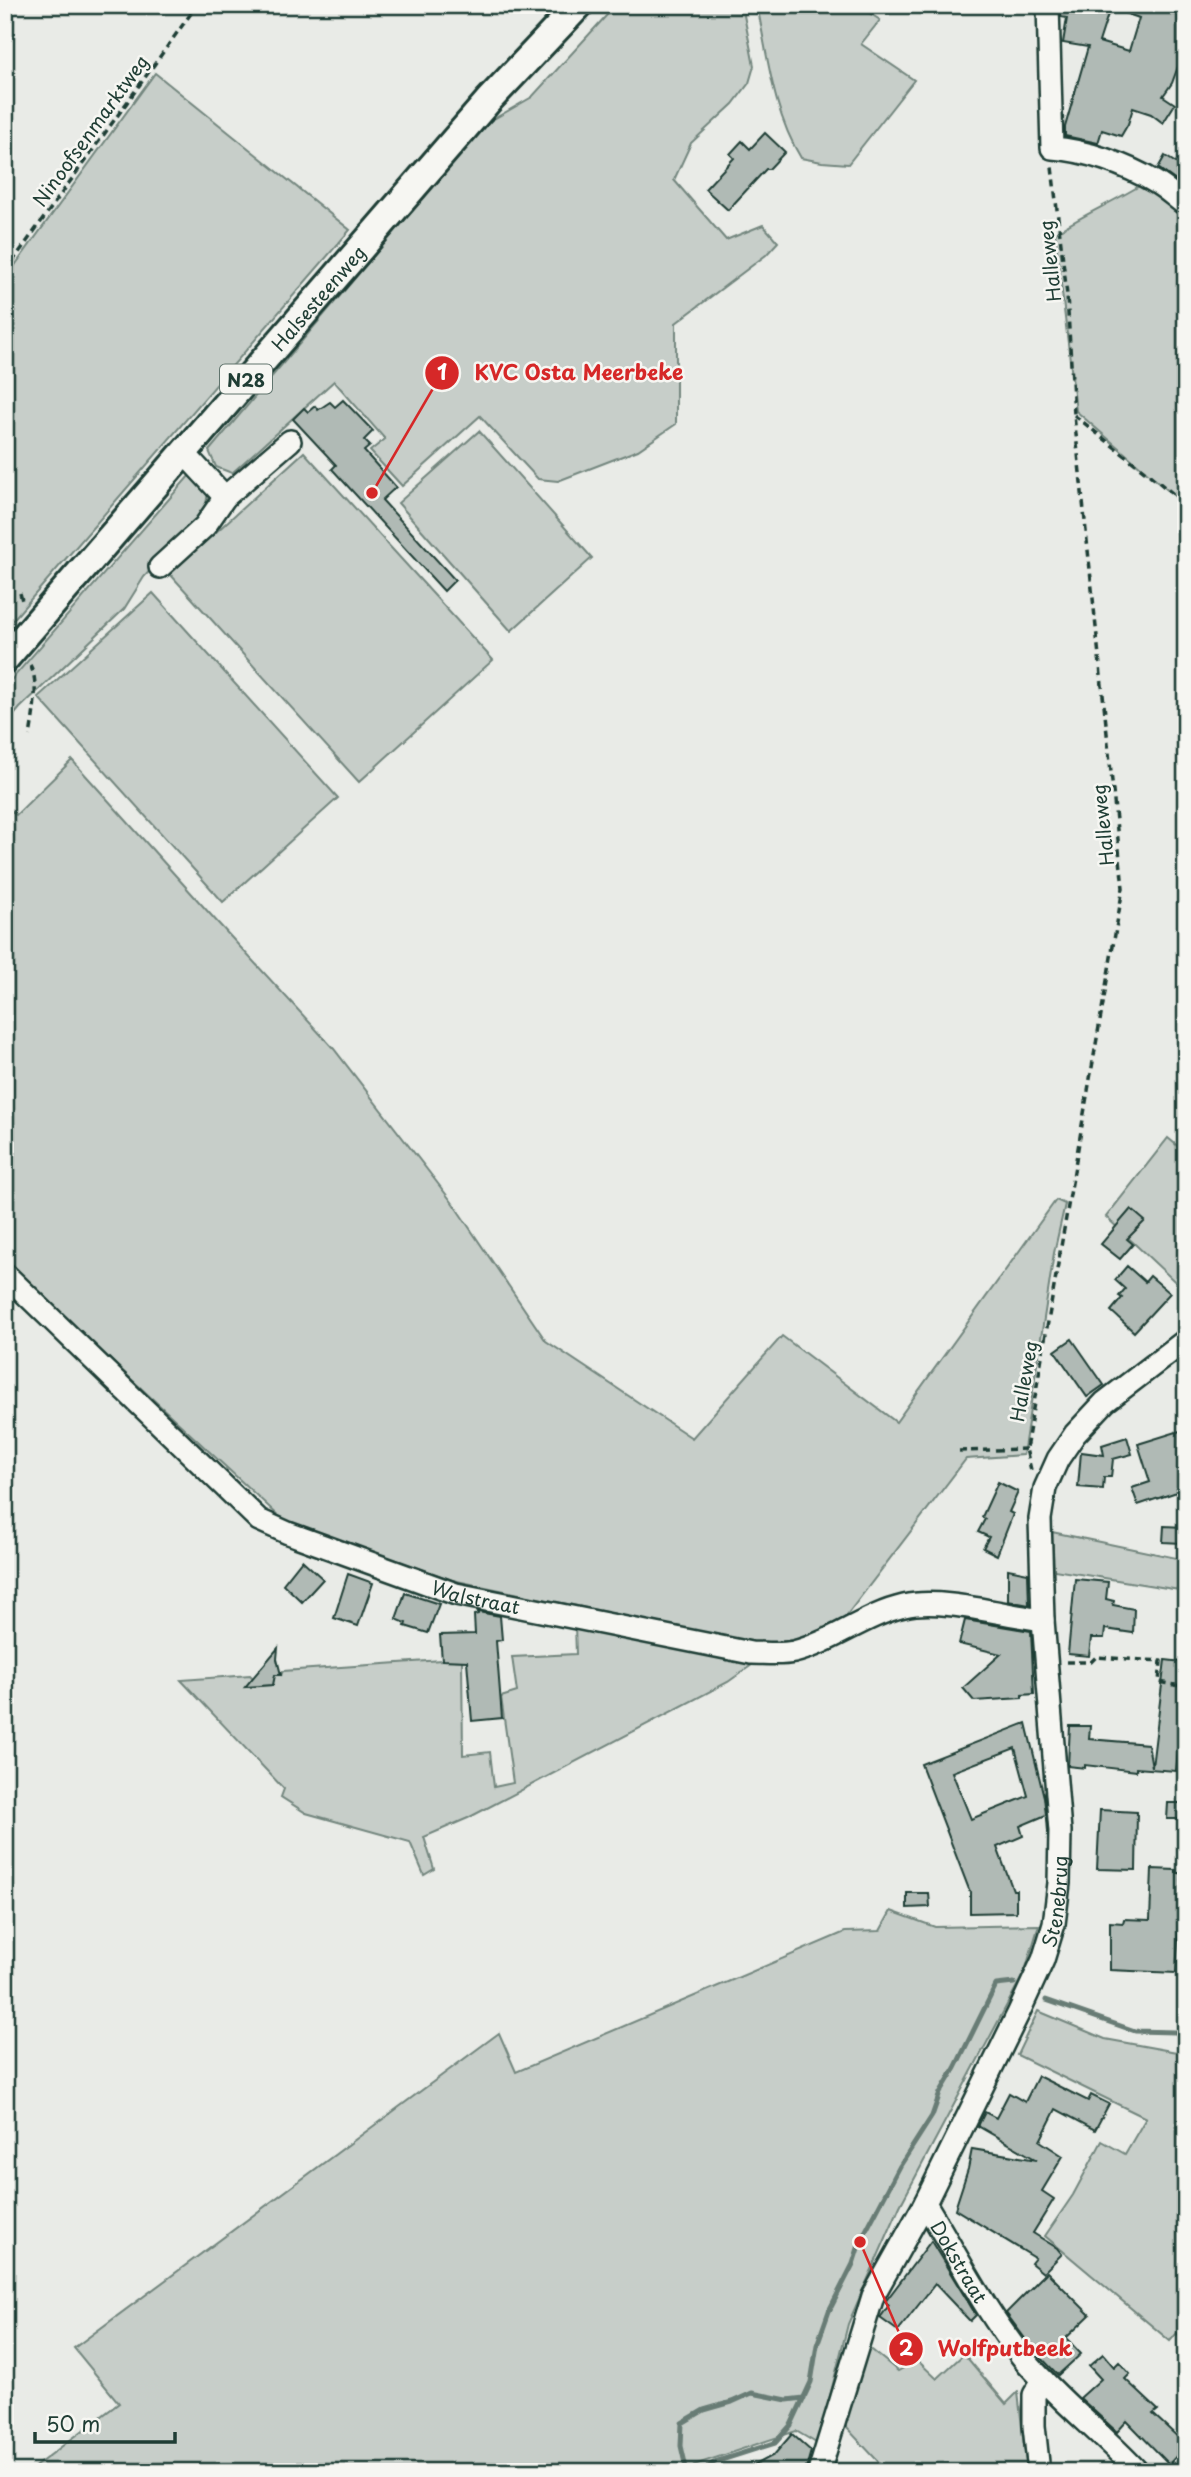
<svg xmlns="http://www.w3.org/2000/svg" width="1191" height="2477" font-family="'Playpen Sans',sans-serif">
  <rect width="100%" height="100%" fill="#e9ebe7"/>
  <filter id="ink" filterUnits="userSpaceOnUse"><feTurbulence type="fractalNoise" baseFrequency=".0143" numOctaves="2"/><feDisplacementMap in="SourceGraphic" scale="14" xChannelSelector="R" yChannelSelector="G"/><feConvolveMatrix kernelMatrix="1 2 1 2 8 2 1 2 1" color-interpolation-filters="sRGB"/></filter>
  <g filter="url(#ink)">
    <g fill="#c7cec9" stroke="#73867e" stroke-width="2">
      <path d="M616,5H742L754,66L749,83L733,104L691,143L674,180L726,240L763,225L778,242L766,255L676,323V424L638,450L558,481L538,479L480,416L402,486L370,451L385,439L334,381L232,473L216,467L209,451L485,124L532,97Z"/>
      <path d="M757,5H857L880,20L861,44L914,80L848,164L822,162L801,158C773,112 768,58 757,5Z"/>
      <path d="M155,73L350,230L5,629V279Z"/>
      <path d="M1141,185L1151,189L1186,216V506L1076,411L1055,233C1083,215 1113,202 1141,185Z"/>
      <path d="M479,431L592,558L511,631L398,503Z"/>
      <path d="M304,452L493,660L359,782L170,574Z"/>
      <path d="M189,476L209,487L205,510L144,577L124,609L20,708L5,726V687Z"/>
      <path d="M153,593L338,798L223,902L38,697Z"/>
      <path d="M72,760L219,924L334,1049L452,1202L546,1341L692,1438L782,1336L896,1422L1056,1200L1065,1204L1054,1253L1023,1455L966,1459L843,1620C810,1638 793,1643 755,1643L452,1580L283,1520L5,1262V806L16,815Z"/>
      <path d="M1168,1138L1186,1153V1292L1106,1217Z"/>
      <path d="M1052,1532L1186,1560V1591L1054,1570Z"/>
      <path d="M575,1625L756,1662L728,1682L468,1818L424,1837L434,1869L424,1875L410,1842L306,1813L281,1797L284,1789L181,1680L250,1675L254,1679L278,1673L281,1675L283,1671L442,1660H462L463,1755L490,1752L494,1787L513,1783L501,1697L517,1692L512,1657L576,1654Z"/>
      <path d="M891,1911L935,1927L1039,1925L1025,1971L900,2206L848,2324L818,2444L796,2431L694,2465L698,2472H28L119,2403L74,2348L499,2033L516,2072L845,1932L880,1931Z"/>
      <path d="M1038,2011L1105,2039L1182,2053L1186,2056V2344L1177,2333L1170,2341L1045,2236L1073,2195L1102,2141L1125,2154L1146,2118L1017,2055Z"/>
      <path d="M867,2346L898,2371L917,2360L937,2379L964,2354L1006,2404L1018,2392L1027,2472H888L845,2426Z"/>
    </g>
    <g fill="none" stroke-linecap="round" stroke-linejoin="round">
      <g stroke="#687c75" stroke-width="5">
        <path d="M1046,2000L1135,2031L1175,2032L1186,2036"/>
        <path d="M687,2472L681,2446L682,2423L704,2410L732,2402L752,2393L787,2400L804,2398"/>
        <path d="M701,2472L715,2462L775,2443L791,2425L811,2382L817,2345L829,2311L853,2264L860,2242L900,2166L932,2116L940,2093L955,2068L996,1985L1014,1983"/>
      </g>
    </g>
    <g fill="#b0bab5" stroke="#1f3d34" stroke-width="2" fill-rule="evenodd">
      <path d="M1061,5H1186V45L1172,83L1163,96L1175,104L1163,123L1151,114L1133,108L1128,124L1121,136L1102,130L1098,143L1065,136V127L1088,47L1063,43L1067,18L1061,17ZM1110,8L1139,18L1129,51L1099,42Z"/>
      <path d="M765,133L785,152L769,169H766L728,210L705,189L734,158L730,154L742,141L750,149Z"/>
      <path d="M1165,156L1184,168L1176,181L1158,168Z"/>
      <path d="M343,400L373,431L364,440L370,446L364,451L396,487L382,500L455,580L444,591L332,469L336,465L293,419L304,408L308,412L315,406L318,410L330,402L335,407Z"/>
      <path d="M1131,1209L1145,1221L1127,1239L1133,1244L1120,1259L1101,1244Z"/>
      <path d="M1127,1266L1145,1282L1150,1276L1170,1293L1134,1332L1111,1311L1122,1298L1119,1296L1125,1289L1115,1280Z"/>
      <path d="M1072,1339L1104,1385L1087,1397L1055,1351Z"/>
      <path d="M1186,1429V1489L1138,1505L1132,1488L1150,1482L1138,1444Z"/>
      <path d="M1127,1437L1132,1454L1113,1459L1111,1477H1104L1103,1489L1078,1487L1081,1452L1104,1455L1102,1445Z"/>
      <path d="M998,1482L1018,1492L1009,1512L1013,1514L997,1555L983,1548L989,1537L978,1532L985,1519L982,1517Z"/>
      <path d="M1164,1526L1183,1527L1182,1543L1163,1542Z"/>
      <path d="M302,1560L323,1579L302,1602L283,1584Z"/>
      <path d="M1008,1569L1028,1573L1029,1605L1008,1601Z"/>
      <path d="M348,1574L373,1583L358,1626L334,1618Z"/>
      <path d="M1075,1579L1108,1582L1106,1599L1114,1601L1113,1605L1134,1609L1133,1633L1105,1629L1104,1638H1091L1089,1656L1068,1654Z"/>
      <path d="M405,1593L439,1604L428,1633L405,1626L406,1623L396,1619Z"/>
      <path d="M478,1612L500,1616L502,1640L496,1641L502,1718L472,1721L467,1661L442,1660L440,1635L475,1634L474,1615L478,1614Z"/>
      <path d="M965,1620L1031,1631L1034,1694L1022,1695V1698L974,1701L963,1688L1001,1654L959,1644Z"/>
      <path d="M278,1648L277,1659L281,1675H275L273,1685L245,1687Z"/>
      <path d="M1165,1660L1182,1662L1179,1688L1184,1689L1176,1771L1136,1768V1771L1085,1765V1768L1068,1766L1070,1726H1090L1089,1739L1148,1744L1152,1767Z"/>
      <path d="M1026,1723L1044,1797L1046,1815L1020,1826L1023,1836L997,1847L1013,1890H1016V1912L970,1913V1892L921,1764ZM1015,1748L1028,1796L971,1819L952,1772Z"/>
      <path d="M1168,1803H1186V1819H1167Z"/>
      <path d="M1100,1810L1137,1812L1136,1870L1097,1869Z"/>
      <path d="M1152,1869L1176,1870V1873H1182L1181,1905H1186L1185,1923H1179L1176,1973L1110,1970V1922L1123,1923L1124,1919L1150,1920Z"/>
      <path d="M907,1893H929L930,1907L907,1908Z"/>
      <path d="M1038,2076L1088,2101L1091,2095L1109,2104L1095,2130L1056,2109L1040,2141L1063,2156L1042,2191L1054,2199L1033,2233L1057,2248L1062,2254L1043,2273L1031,2263L1035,2258L955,2209L968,2169L972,2149L1037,2160L978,2126L985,2112L996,2118L1009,2093L1025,2102Z"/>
      <path d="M931,2241L976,2315L970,2321L935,2284L898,2331L880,2318L889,2305L885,2302Z"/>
      <path d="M1047,2272L1090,2315L1066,2338L1081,2354L1058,2375L1032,2348L1006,2313Z"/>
      <path d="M1103,2354L1114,2367L1119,2362L1130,2374L1125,2379L1158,2410L1153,2414L1181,2440L1177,2444L1183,2449L1169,2464L1127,2421L1117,2432L1080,2398L1101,2379L1089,2366Z"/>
      <path d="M792,2434L811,2451L805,2472H742L774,2455Z"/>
    </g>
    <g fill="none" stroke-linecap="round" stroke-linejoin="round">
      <g stroke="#1f3d34" stroke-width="26">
        <g id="minor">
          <path d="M1048,5L1052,148C1085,150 1127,165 1155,182C1166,188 1176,198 1186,205"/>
          <path d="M183,452L225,497L290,441"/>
          <path d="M160,567L205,526L225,497"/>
          <path id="s1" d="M5,1274L259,1520L288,1533L456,1594L751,1653C765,1653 781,1655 794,1652C833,1642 865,1615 904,1606C941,1597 1003,1615 1043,1620"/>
          <path id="s2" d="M925,2203C957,2255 984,2310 1023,2358C1058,2400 1101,2432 1138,2472"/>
          <path id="s3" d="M819,2472L873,2296L925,2203L1019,2012L1043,1960L1054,1924L1059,1883L1060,1831L1043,1620L1040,1519L1045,1488L1058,1459L1075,1434L1105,1402L1186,1340"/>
          <path d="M1039,2472L1034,2426V2395L1043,2380"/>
        </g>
      </g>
      <g stroke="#1f3d34" stroke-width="32">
        <g id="major">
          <path id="s4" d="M5,659L489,100L579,5"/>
        </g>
      </g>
      <g stroke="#1f3d34" stroke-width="3.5" stroke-dasharray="7 5" stroke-linecap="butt">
        <path d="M5,272L197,5"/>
        <path d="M1074,415L1186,504"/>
        <path d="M20,593L23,604"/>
        <path d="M30,665C40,682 33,717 30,736"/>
        <path d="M959,1451L1026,1449"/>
        <path d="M1031,1470L1026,1449L1123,888L1074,415L1067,295L1052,167"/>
        <path d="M1066,1662H1091L1096,1657L1161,1661L1159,1682L1186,1687"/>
      </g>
      <use href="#minor" stroke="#f6f6f2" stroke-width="21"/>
      <use href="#major" stroke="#f6f6f2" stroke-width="26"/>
    </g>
  </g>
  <g text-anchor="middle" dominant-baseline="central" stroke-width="5" stroke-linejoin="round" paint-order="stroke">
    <rect fill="#f6f6f2" stroke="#60746d" stroke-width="2" x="220" y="364.5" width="52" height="29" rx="5"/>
    <g font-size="18" font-weight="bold" fill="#1f3d34">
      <text x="246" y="379">N28</text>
    </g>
    <g font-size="19" fill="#1f3d34" stroke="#f6f6f2">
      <text transform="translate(90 130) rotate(-54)">Ninoofsenmarktweg</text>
      <text transform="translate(1049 261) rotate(-96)">Halleweg</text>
      <text stroke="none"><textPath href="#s4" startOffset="478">Halsesteenweg</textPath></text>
      <text transform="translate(1102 825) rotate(-96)">Halleweg</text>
      <text transform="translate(1023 1381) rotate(-80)">Halleweg</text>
      <text stroke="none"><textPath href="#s1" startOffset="584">Walstraat</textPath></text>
      <text stroke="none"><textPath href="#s3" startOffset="621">Stenebrug</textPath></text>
      <text stroke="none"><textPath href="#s2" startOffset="68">Dokstraat</textPath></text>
    </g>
  </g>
  <path fill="none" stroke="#d62828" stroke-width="2.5" d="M372 493L442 373M860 2242L906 2349"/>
  <g fill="#d62828" stroke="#f6f6f2" stroke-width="2.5">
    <circle cx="372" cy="493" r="7"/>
    <circle cx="860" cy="2242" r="7"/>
    <circle cx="442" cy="373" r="18"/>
    <circle cx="906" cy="2349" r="18"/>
  </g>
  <g font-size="21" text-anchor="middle" font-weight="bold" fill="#fff">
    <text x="442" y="380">1</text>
    <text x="906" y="2356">2</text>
  </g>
  <g font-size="21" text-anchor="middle" font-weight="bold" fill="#d62828" stroke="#f6f6f2" stroke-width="5" stroke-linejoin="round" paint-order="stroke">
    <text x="579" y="380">KVC Osta Meerbeke</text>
    <text x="1005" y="2356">Wolfputbeek</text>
  </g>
  <rect width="1191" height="2477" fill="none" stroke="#f6f6f2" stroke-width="28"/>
  <rect x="14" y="14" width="1163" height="2449" fill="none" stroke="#1f3d34" stroke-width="2.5" filter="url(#ink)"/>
  <path d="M35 2432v10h140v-10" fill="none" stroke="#1f3d34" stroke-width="3.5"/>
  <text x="46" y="2432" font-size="21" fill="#1f3d34" stroke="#f6f6f2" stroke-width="5" paint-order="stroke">50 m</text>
</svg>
